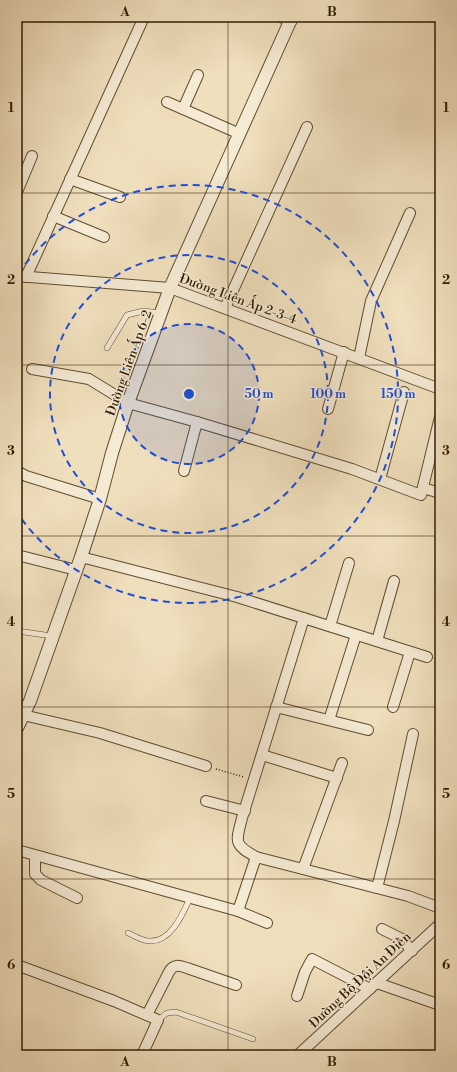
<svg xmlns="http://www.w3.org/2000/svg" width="457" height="1072" font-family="'Libre Bodoni',serif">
  <rect width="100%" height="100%" fill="#f0dfbd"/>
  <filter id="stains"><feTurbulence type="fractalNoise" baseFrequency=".005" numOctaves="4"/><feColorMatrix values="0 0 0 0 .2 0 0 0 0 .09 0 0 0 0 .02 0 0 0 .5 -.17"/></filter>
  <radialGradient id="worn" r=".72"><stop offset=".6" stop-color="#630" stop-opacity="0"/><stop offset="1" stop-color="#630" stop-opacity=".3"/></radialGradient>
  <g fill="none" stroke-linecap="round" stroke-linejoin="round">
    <g stroke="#5f4d2f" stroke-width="6">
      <g id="service">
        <path d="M107,348L127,315L143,311L160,313"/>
        <path d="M17,631L52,636"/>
        <path d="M128,933C135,936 142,941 149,941C171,943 183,913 190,898"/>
        <path d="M158,1020L167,1013L176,1012L253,1039"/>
      </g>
    </g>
    <g stroke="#5f4d2f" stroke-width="12">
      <g id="minor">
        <path d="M281,17L291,22"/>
        <path d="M167,102L240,134"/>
        <path d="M183,109L198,75"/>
        <path d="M70,179L120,197"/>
        <path d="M17,192L32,156"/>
        <path d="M53,216L104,237"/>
        <path d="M17,276L170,288L440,389"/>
        <path d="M26,277L144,17"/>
        <path d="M225,308L307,127"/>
        <path d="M359,358L371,301L410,213"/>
        <path d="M32,369L89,379L128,403L197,422L352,469L421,495L440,417"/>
        <path d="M328,409L344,352"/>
        <path d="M17,471L26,476L100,499"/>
        <path d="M184,471L197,422"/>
        <path d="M380,479L404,392"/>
        <path d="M423,488L440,493"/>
        <path d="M17,555L76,570"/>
        <path d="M81,557L237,597L427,657"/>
        <path d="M304,618L242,818C236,842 233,844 256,857L408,896L440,908"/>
        <path d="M330,626L349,563"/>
        <path d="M377,641L394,581"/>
        <path d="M276,707L368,730"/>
        <path d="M393,707L410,652"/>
        <path d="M23,715L100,733L206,766"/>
        <path d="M329,720L356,635"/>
        <path d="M262,755L337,778"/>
        <path d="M206,801L245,811"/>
        <path d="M17,850L238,911L267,923"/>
        <path d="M35,856V874L41,880L77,898"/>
        <path d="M303,869L342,763"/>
        <path d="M377,888L394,821L413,734"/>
        <path d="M238,911L256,857"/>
        <path d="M382,929L402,939L412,951"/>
        <path d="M17,965L114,1001L158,1020L142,1055"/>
        <path d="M377,983L440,1005"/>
        <path d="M297,996L305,972L312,959L370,989"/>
        <path d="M147,1015L169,972C173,964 179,965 187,968L236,985"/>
        <path d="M298,1055L440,924"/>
      </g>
    </g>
    <g stroke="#5f4d2f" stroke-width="14">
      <path id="tertiary" d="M17,728L30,701L81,557L100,499L112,453L128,403L170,288L292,17"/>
    </g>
    <path stroke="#2f1c00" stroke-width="1.5" stroke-dasharray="1 2" stroke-linecap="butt" d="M216,769L244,777"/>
    <use href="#service" stroke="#f5ead4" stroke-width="5"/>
    <use href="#minor" stroke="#f5ead4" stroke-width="10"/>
    <use href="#tertiary" stroke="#f5ead4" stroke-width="12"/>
  </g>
  <path fill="none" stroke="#2f1c00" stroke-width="1" stroke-opacity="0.55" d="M228,17V1055M17,193H440M17,365H440M17,536H440M17,707H440M17,879H440"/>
  <circle cx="189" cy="394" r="70" fill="#1d4ed8" fill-opacity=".12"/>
  <g fill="none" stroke="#1d4ed8" stroke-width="2" stroke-dasharray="7 5">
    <circle cx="189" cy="394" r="70"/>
    <circle cx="189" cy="394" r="139"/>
    <path d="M18 274A209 209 0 1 1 18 514"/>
  </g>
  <g text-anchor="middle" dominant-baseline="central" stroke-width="3" stroke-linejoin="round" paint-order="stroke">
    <g font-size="13" fill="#2f1c00" stroke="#f5ead4">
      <text transform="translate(238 299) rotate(20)">Đường Liên Ấp 2-3-4</text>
      <text transform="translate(129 363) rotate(-70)">Đường Liên Ấp 6-2</text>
      <text transform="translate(360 980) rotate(-43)">Đường Bộ Đội An Điền</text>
    </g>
  </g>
  <circle cx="189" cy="394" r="6" fill="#1d4ed8" stroke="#f5ead4" stroke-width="2"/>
  <g font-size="12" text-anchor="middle" font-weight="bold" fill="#1d4ed8" stroke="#f5ead4" stroke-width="3" stroke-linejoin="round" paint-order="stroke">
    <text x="259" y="398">50 m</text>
    <text x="328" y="398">100 m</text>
    <text x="398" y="398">150 m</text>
  </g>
  <rect width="457" height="1072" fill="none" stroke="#f0dfbd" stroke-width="44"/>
  <rect x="22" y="22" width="413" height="1028" fill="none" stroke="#2f1c00" stroke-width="1.5"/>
  <g font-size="13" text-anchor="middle" font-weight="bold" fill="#2f1c00">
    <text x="125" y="16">A</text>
    <text x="332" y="16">B</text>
    <text x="11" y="112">1</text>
    <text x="446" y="112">1</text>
    <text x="11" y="284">2</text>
    <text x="446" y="284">2</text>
    <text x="11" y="455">3</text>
    <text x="446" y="455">3</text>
    <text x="11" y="626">4</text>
    <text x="446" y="626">4</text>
    <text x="11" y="798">5</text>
    <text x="446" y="798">5</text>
    <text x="11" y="969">6</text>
    <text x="446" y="969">6</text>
    <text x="125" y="1066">A</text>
    <text x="332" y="1066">B</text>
  </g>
  <rect width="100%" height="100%" filter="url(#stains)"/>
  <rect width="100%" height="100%" fill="url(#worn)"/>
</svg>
